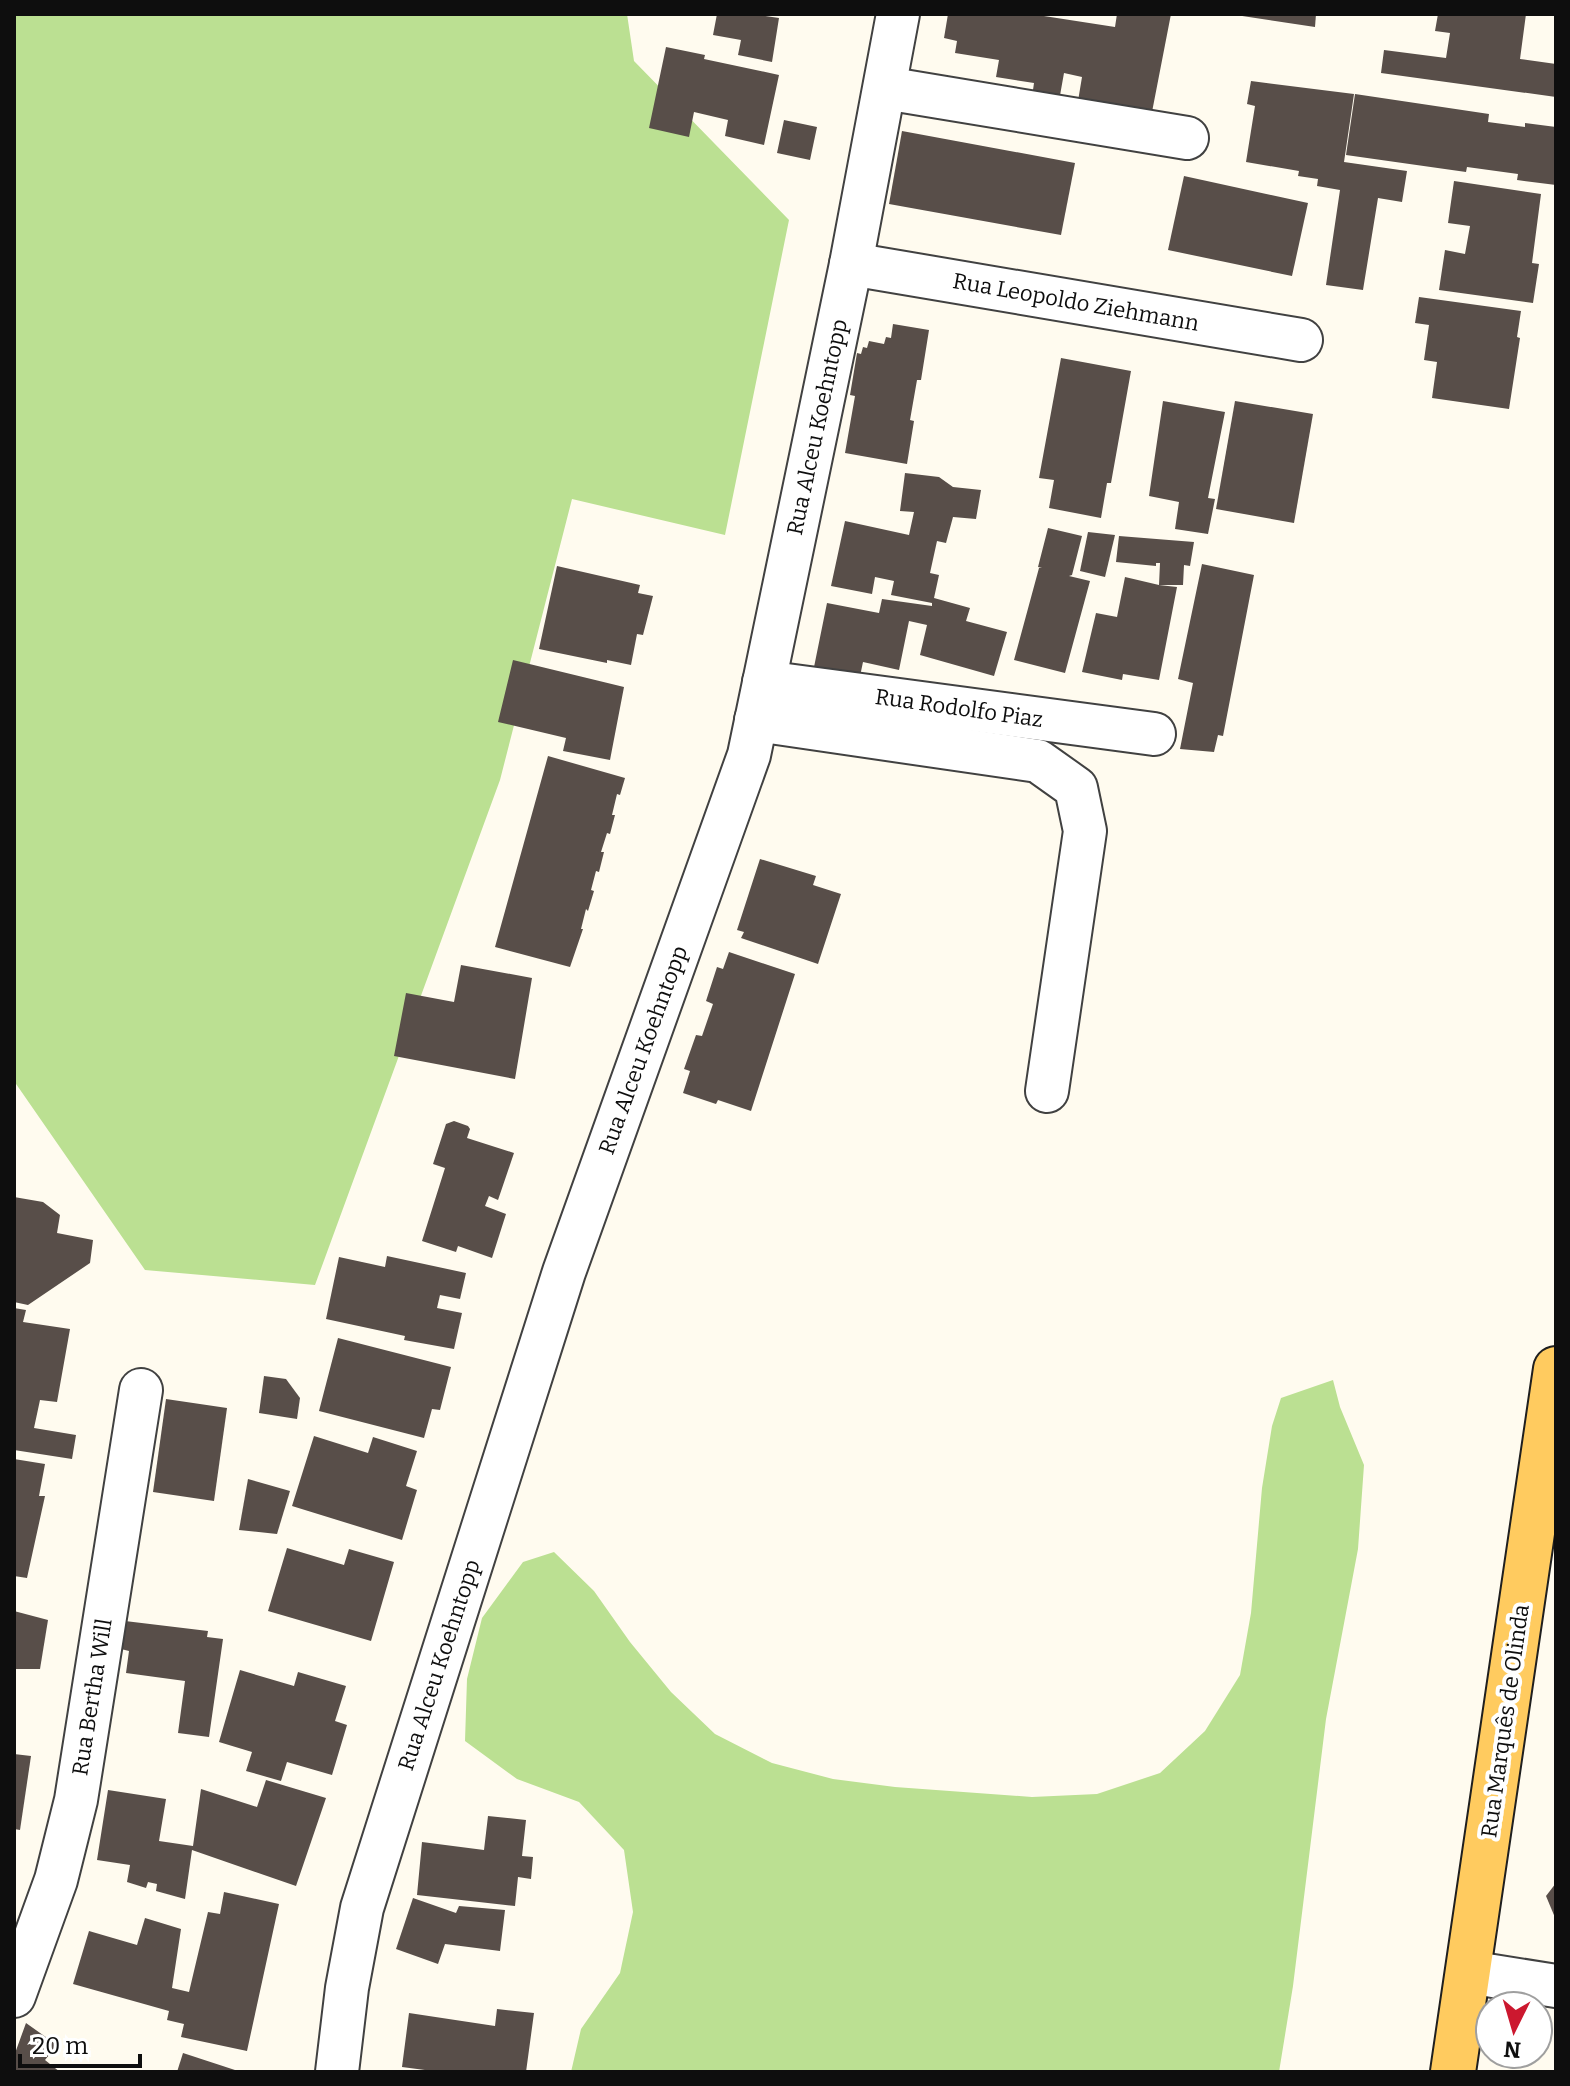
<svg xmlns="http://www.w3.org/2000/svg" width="1570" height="2086" font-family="Bitter,serif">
  <rect width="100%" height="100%" fill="#fffbef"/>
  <g fill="#bbe092">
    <path d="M14,14H627L634,61L789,220L725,535L572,499L500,780L315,1285L145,1270L14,1081Z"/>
    <path d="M1333,1380L1340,1407L1364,1465L1358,1549L1326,1719L1293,1986L1279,2072H571L581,2029L620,1973L633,1912L624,1850L579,1802L517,1779L465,1741L467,1679L482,1618L523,1562L554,1552L594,1591L630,1642L671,1692L715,1734L772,1763L833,1779L895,1787L1032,1797L1097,1794L1160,1773L1205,1731L1240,1675L1251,1613L1262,1488L1272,1426L1281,1398Z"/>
  </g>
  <g fill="#584e49">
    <path d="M717,14H751L779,18L772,62L738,55L741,40L713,35Z"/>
    <path d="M948,14H1031L1115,27L1117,14H1171L1152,112L1078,101L1082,77L1064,73L1059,101L1032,97L1034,83L996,77L999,60L955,53L957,41L944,38Z"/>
    <path d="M1229,14H1316L1315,27Z"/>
    <path d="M1438,14H1526L1520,59L1556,64V97L1381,73L1384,50L1446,58L1450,33L1435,31Z"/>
    <path d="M666,47L705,55L704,59L779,75L764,145L725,136L728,120L694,112L689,137L649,128Z"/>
    <path d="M1251,81L1354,94L1344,162L1407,171L1402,202L1378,198L1363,290L1326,285L1340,190L1317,186L1318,179L1298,176L1299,171L1246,162L1255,106L1247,104Z"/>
    <path d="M1355,94L1489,114L1488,122L1525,127V123L1556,127V185L1517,180L1518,174L1467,167L1466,172L1346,155Z"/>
    <path d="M784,120L817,127L810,160L777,153Z"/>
    <path d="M902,131L1075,163L1061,235L889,204Z"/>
    <path d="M1184,176L1308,203L1292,276L1168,250Z"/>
    <path d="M1454,181L1541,194L1532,263L1539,264L1533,303L1439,290L1445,250L1465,254L1470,226L1448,223Z"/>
    <path d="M1419,297L1521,311L1517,337L1520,338L1509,409L1432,398L1437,362L1424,360L1429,325L1415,323Z"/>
    <path d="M893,324L929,330L921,380H917L910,420L914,421L907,464L845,453L855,396L850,395L857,353L861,354L863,347L867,348L869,341L884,344L886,337L891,338Z"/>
    <path d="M1061,358L1131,371L1111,483H1107L1101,518L1049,508L1054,480L1039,478Z"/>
    <path d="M1163,401L1225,412L1208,498L1215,499L1208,534L1175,529L1179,502L1149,496Z"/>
    <path d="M1235,401L1313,414L1294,523L1216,509Z"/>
    <path d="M905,473L939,477L953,487L981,490L976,519L953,517L946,543L937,541L930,573L939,575L934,598L970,608L966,621L1007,632L994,676L920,655L927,625L909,621L899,670L863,662L859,681L813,672L827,603L879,613L882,599L932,606V603L891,595L894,581L875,577L872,594L831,586L845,521L909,535L914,512L900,511Z"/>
    <path d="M1048,528L1082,536L1072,575L1069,576L1090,581L1065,673L1014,660L1039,568H1042L1038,567Z"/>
    <path d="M1088,532L1115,535L1105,577L1080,571Z"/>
    <path d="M1119,536L1194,542L1190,566L1184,565L1183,585H1159L1177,587L1159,680L1123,674L1122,680L1082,672L1096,613L1117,617L1125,577L1159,585L1160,563H1156V566L1116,562Z"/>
    <path d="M1202,564L1254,575L1223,736L1218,735L1214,752L1180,749L1193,683L1178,679Z"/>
    <path d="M557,566L640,585L638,593L653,596L643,635L637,634L631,665L607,660V663L539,649Z"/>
    <path d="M513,660L624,687L610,760L563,751L566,738L498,722Z"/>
    <path d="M548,756L625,778L620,795L617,794L612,815H615L610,834L607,833L601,852H604L599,872L596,871L591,890L594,891L588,911L586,909L581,929H583L570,967L495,947Z"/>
    <path d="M760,859L816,876L813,885L841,894L818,964L741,938L744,932L737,930Z"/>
    <path d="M729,952L795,974L751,1111L718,1100L716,1104L683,1093L690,1071L684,1069L696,1035L702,1036L713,1004L706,1001L717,967L723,969Z"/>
    <path d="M461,965L532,978L515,1079L394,1056L406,993L454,1002Z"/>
    <path d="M454,1121L468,1126L470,1129L467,1138L514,1153L498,1200L489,1196L485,1206L506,1214L492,1258L458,1246L456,1252L422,1241L445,1168L433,1164L446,1124Z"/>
    <path d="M14,1197L43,1202L60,1215L57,1233L93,1240L90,1263L28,1305L14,1302Z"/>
    <path d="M387,1256L466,1273L460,1299L440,1295L437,1308L462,1313L454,1349L404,1340L405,1336L326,1319L339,1257L385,1267Z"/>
    <path d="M14,1308L26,1310L23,1322L70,1329L57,1402L40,1400L34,1428L76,1435L72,1459L14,1450Z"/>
    <path d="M338,1338L451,1367L440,1410L432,1409L424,1438L319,1411Z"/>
    <path d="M264,1376L286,1379L300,1398L297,1419L259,1413Z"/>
    <path d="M166,1399L227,1408L214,1501L153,1492Z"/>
    <path d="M314,1436L368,1453L373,1437L417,1451L406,1486L417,1490L402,1540L292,1506Z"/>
    <path d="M14,1459L45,1464L39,1496H45L27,1578L14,1576Z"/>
    <path d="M248,1479L290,1491L277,1534L239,1530Z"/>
    <path d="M287,1548L344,1565L349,1549L394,1562L371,1641L268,1611Z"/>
    <path d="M14,1611L48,1620L40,1669H14Z"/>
    <path d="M125,1621L208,1631L207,1637L223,1639L209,1737L178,1733L185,1681L126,1673L129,1651L121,1649Z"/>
    <path d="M240,1670L294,1686L298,1672L346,1686L335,1721L347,1725L332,1775L287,1762L281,1781L246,1771L252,1752L219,1742Z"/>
    <path d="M14,1754L31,1756L20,1830L14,1829Z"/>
    <path d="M266,1780L326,1798L296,1886L192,1850L185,1899L156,1891L157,1884L148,1882L146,1888L127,1882L130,1865L97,1860L108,1790L166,1799L159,1841L193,1846L201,1789L257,1807Z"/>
    <path d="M488,1816L526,1820L522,1856L533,1857L531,1879L518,1877L515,1906L417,1895L422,1842L484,1850Z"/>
    <path d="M1556,1883V1920L1546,1896Z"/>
    <path d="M224,1892L279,1904L247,2051L181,2037L184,2024L167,2020L169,2011L73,1984L89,1931L137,1945L145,1918L181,1929L172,1988L189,1992L208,1912L220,1914Z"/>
    <path d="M413,1898L456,1913L459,1906L505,1910L500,1951L445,1944L438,1964L396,1949Z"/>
    <path d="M497,2009L534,2013L526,2072H440L402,2067L409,2013L495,2026Z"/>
    <path d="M26,2023L57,2045L45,2060L60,2072H14V2056Z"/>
    <path d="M183,2053L238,2071V2072H177Z"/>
  </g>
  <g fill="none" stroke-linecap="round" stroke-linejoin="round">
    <g stroke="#414141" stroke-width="46">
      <g id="minor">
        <path d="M885,88L1187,138"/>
        <path d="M851,264L1301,340"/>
        <path d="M764,682L1154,734"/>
        <path d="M756,720L1038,761L1076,788L1085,831L1047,1091"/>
        <path d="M1468,1972L1556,1986"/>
        <path d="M14,1996L56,1880L76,1800L141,1390"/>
        <path d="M337,2072L347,1988L362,1908L564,1272L749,755L851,264L898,14"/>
      </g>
    </g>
    <g stroke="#1f1f1f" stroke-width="48">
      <path id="primary" d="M1453,2072L1556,1369"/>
    </g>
    <use href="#minor" stroke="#fff" stroke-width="42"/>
    <use href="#primary" stroke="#ffcb5f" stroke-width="44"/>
  </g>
  <g text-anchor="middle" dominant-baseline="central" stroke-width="8" stroke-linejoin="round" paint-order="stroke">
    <g font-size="22" fill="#0e0e0e" stroke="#fff">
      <text transform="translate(1076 302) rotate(10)">Rua Leopoldo Ziehmann</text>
      <text transform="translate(817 427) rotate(-78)">Rua Alceu Koehntopp</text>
      <text transform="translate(959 708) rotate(8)">Rua Rodolfo Piaz</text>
      <text transform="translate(643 1050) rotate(-70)">Rua Alceu Koehntopp</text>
      <text transform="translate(439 1665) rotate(-72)">Rua Alceu Koehntopp</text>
      <text transform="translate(92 1697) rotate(-81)">Rua Bertha Will</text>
      <text transform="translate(1505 1721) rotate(-82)">Rua Marquês de Olinda</text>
    </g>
  </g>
  <rect width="1570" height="2086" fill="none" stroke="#0e0e0e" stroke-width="32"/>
  <g transform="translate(1514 2030) rotate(185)"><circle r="38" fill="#ffffff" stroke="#9f9f9f" stroke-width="2"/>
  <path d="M0-6L14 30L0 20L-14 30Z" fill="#cc182f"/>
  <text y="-12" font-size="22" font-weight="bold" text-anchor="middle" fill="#0e0e0e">N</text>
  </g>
  <path d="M20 2054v12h120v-12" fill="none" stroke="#0e0e0e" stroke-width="4"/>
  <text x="32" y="2054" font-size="24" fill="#0e0e0e" stroke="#ffffff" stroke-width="6" paint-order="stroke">20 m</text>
</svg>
